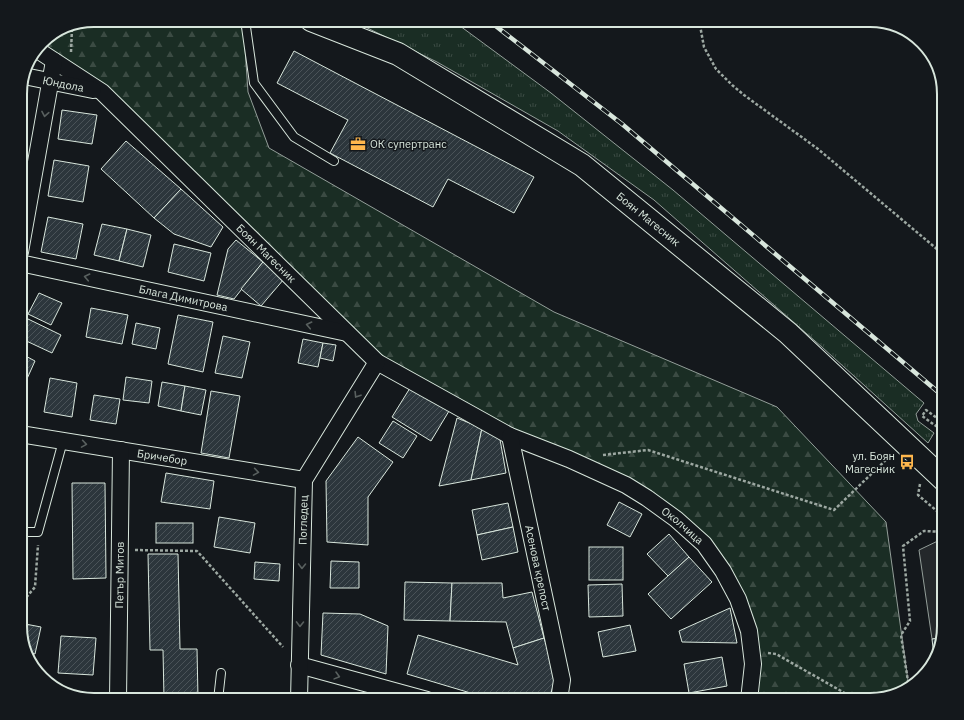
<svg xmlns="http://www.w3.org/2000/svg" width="964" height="720" font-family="'IBM Plex Sans',sans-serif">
  <defs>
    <pattern id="grass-tufts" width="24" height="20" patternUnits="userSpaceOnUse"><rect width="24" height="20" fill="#1a2d24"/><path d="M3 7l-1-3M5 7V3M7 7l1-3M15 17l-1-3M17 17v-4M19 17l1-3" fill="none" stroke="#3b4b43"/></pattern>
    <pattern id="forest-firs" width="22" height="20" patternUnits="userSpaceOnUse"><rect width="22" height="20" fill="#1a2d24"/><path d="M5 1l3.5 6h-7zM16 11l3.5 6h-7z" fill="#3b4b43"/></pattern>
    <pattern id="building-hatch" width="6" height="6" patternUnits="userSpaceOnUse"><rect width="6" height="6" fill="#2c363c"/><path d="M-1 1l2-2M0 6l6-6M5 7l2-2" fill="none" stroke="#4a5358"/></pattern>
  </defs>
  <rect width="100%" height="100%" fill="#14181c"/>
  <path fill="url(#grass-tufts)" stroke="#939e99" d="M351,20H451L456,23L551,93L673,190L924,403L916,414L918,421L934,433L928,443L823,348L654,200L558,131L437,62Z"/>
  <path fill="url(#forest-firs)" stroke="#939e99" d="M94,20H243L248,92L269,148L554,312L777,407L886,522L909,688L903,693L870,700H749L753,664L738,599L676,519L569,459L377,362L102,92L36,50L45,38Z"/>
  <path fill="#24282b" stroke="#939e99" d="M944,538V627L940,638L932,639L919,550Z"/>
  <g fill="url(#building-hatch)" stroke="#d8e6dc">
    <path d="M294,51L534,177L514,213L448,179L433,207L330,153L348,120L277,83Z"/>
    <path d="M62,110L97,115L92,144L58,139Z"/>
    <path d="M126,141L181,189L154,218L101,169Z"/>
    <path d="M54,160L89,166L83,202L48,196Z"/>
    <path d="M20,166L25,167L20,188Z"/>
    <path d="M181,189L223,227L211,247L174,234L154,218Z"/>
    <path d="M48,217L83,224L76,259L41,252Z"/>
    <path d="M102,224L127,229L119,261L94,255Z"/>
    <path d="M127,229L151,235L143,267L119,261Z"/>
    <path d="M236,240L263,262L234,299L217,295L228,249Z"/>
    <path d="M174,244L211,253L204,281L168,272Z"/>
    <path d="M263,262L284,279L261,306L241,289Z"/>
    <path d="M39,293L62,303L51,325L28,314Z"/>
    <path d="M91,308L128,315L122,344L86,337Z"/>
    <path d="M178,315L213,322L203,372L168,364Z"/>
    <path d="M26,318L61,335L52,353L20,338V329Z"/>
    <path d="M136,323L160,328L156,349L132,344Z"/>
    <path d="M223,336L250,342L242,378L215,373Z"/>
    <path d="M303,339L323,343L318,367L298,363Z"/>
    <path d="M323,343L336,345L333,361L320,358Z"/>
    <path d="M20,353L35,361L26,381L20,378Z"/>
    <path d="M126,377L152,381L149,403L123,400Z"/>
    <path d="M50,378L77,383L72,417L44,412Z"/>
    <path d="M20,381L27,384L21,421H20Z"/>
    <path d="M162,382L185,386L181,411L158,406Z"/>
    <path d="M185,386L206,390L201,415L181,411Z"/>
    <path d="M410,388L449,411L431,441L392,417Z"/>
    <path d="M211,391L240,396L229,458L201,453Z"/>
    <path d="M94,395L120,399L116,424L90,420Z"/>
    <path d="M457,418L482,428L471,480L439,486Z"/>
    <path d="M393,421L417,436L403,458L379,443Z"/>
    <path d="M482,428L499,434L506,473L471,480Z"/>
    <path d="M358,437L393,462L368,497V545L327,542L326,481Z"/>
    <path d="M166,473L214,481L210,509L161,502Z"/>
    <path d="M72,483H105L106,578L73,579Z"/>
    <path d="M619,502L642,514L630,537L607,525Z"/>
    <path d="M508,503L513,527L477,535L472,510Z"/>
    <path d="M219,517L255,523L250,553L214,547Z"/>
    <rect x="156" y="523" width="37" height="20"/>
    <path d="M513,527L518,552L482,560L477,535Z"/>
    <path d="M669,534L689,557L668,576L647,554Z"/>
    <rect x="589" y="547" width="34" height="33"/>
    <path d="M148,554H178L180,649H197L198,698H181V700H151L164,699L163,650H150Z"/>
    <path d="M689,557L712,582L671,619L648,594Z"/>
    <path d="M331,561L359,562V588H330Z"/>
    <path d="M255,562L280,564L279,581L254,579Z"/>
    <path d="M20,573L27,580L20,586Z"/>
    <path d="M405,582L452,583L450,621L404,620Z"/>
    <path d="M452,583H502L503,598L532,592L544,638L513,648L506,622L450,621Z"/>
    <path d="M622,584L623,616L589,617L588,585Z"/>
    <path d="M730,608L737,643L682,642L679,631Z"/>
    <path d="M323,613L360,614L388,626L386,674L321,655Z"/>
    <path d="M20,623L41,627L35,654L26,651L20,631Z"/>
    <path d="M630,625L636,651L603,657L598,632Z"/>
    <path d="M418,635L518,665L513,648L544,638L556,676L549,700H494L407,674Z"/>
    <path d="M61,636L96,638L93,675L58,673Z"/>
    <path d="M940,638L934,656L932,639Z"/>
    <path d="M722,657L727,686L689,693L684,664Z"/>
  </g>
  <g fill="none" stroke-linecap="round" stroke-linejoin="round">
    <g stroke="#d8e6dc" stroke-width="10">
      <g id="lane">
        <path d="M245,20L254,83L294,137L334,161"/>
        <path d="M20,532H38L63,441"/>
        <path d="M218,700L221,673"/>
      </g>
    </g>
    <g stroke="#d8e6dc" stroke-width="18">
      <g id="street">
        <path id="s1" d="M36,49L102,92L377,362L510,436L569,459L626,485L647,498L676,519L704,544L723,571L738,599L749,631L753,664L749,700"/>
        <path id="s2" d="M24,76L93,90"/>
        <path d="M20,252L54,61"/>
        <path id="s3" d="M20,263L347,333"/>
        <path id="s4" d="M20,434L304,480"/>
        <path id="s5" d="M510,436L562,680L559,700"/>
        <path d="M299,665L427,700"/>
        <path id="s6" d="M118,700L121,450"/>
        <path id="s7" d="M299,700L304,480L377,362"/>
      </g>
    </g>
    <g stroke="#d8e6dc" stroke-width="24">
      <g id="secondary">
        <path id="s8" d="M311,20L398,54L582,165L788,333L944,480"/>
      </g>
    </g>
    <g stroke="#9da8a2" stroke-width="2.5" stroke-dasharray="3 2" stroke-linecap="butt">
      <path d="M699,20L704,47L716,69L732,85L744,95L818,149L944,255"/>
      <path d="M71,52L72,28"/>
      <path d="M944,423L926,410L922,416L943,431L944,430"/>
      <path d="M938,448L944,443"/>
      <path d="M603,455L648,450L834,510L891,455"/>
      <path d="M920,484L918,495L944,517"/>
      <path d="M135,550L197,551L283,647"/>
      <path d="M20,605L35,587L38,545"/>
      <path d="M768,653L776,654L857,700"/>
      <path d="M909,688L901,635L910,621L903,546L924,531L943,532L944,528"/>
    </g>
    <use href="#lane" stroke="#14181c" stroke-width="8"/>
    <use href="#street" stroke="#14181c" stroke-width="16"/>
    <use href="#secondary" stroke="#14181c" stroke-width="22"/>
    <g stroke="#d8e6dc" stroke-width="4.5">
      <path id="rail" d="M488,20L622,124L944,397"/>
    </g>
    <use href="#rail" stroke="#14181c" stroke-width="3" stroke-dasharray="9" stroke-linecap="butt"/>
  </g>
  <defs><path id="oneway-chevron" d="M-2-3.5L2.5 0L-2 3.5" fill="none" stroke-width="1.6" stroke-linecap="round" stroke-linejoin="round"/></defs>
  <g stroke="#59605f">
    <use href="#oneway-chevron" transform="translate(45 114) rotate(100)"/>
    <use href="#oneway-chevron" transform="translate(87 277) rotate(-168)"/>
    <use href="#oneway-chevron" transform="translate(309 325) rotate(-168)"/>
    <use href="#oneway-chevron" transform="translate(357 395) rotate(122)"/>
    <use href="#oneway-chevron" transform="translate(84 444) rotate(9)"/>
    <use href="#oneway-chevron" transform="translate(256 472) rotate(9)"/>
    <use href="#oneway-chevron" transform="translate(302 566) rotate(91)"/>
    <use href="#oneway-chevron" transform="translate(300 624) rotate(91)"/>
    <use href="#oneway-chevron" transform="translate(337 676) rotate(15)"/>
  </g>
  <defs>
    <g id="office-bare" transform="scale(1.2)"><path d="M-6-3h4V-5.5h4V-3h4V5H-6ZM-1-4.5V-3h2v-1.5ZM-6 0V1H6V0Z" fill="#ffb74d" stroke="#14181c" stroke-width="2.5" paint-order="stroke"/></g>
    <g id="bus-bare" transform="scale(1.2)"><path d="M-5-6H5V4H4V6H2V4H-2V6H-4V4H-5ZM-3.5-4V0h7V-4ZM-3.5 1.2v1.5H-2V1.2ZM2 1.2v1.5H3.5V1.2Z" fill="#ffb74d" stroke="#14181c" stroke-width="2.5" paint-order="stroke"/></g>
  </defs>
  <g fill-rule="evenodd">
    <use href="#office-bare" x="358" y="144"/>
    <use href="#bus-bare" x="907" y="462"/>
  </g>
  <g text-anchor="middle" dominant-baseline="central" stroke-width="3" stroke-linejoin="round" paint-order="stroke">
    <g font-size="11" fill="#d8e6dc" stroke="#14181c">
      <text stroke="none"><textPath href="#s2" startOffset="40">Юндола</textPath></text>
      <text stroke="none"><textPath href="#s8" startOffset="394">Боян Магесник</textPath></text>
      <text stroke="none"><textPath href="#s1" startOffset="309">Боян Магесник</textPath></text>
      <text stroke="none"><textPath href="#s3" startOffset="167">Блага Димитрова</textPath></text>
      <text stroke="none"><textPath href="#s4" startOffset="144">Бричебор</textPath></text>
      <text stroke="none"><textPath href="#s7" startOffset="180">Погледец</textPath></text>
      <text stroke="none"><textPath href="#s1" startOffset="812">Околчица</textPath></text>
      <text stroke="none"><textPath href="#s5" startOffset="135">Асенова крепост</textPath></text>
      <text stroke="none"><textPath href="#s6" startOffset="125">Петър Митов</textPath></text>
    </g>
    <g font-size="11" fill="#d8e6dc" stroke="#14181c" text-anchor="start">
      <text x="370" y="144">ОК супертранс</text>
      <text x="895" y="456" text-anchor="end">ул. Боян<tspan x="895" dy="13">Магесник</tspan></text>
    </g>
  </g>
  <path d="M0 0H964V720H0ZM94 27H870A67 67 0 0 1 937 94V626A67 67 0 0 1 870 693H94A67 67 0 0 1 27 626V94A67 67 0 0 1 94 27Z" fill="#14181c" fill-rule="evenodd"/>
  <path fill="none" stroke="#d8e6dc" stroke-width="2" d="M94 27H870A67 67 0 0 1 937 94V626A67 67 0 0 1 870 693H94A67 67 0 0 1 27 626V94A67 67 0 0 1 94 27Z"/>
</svg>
